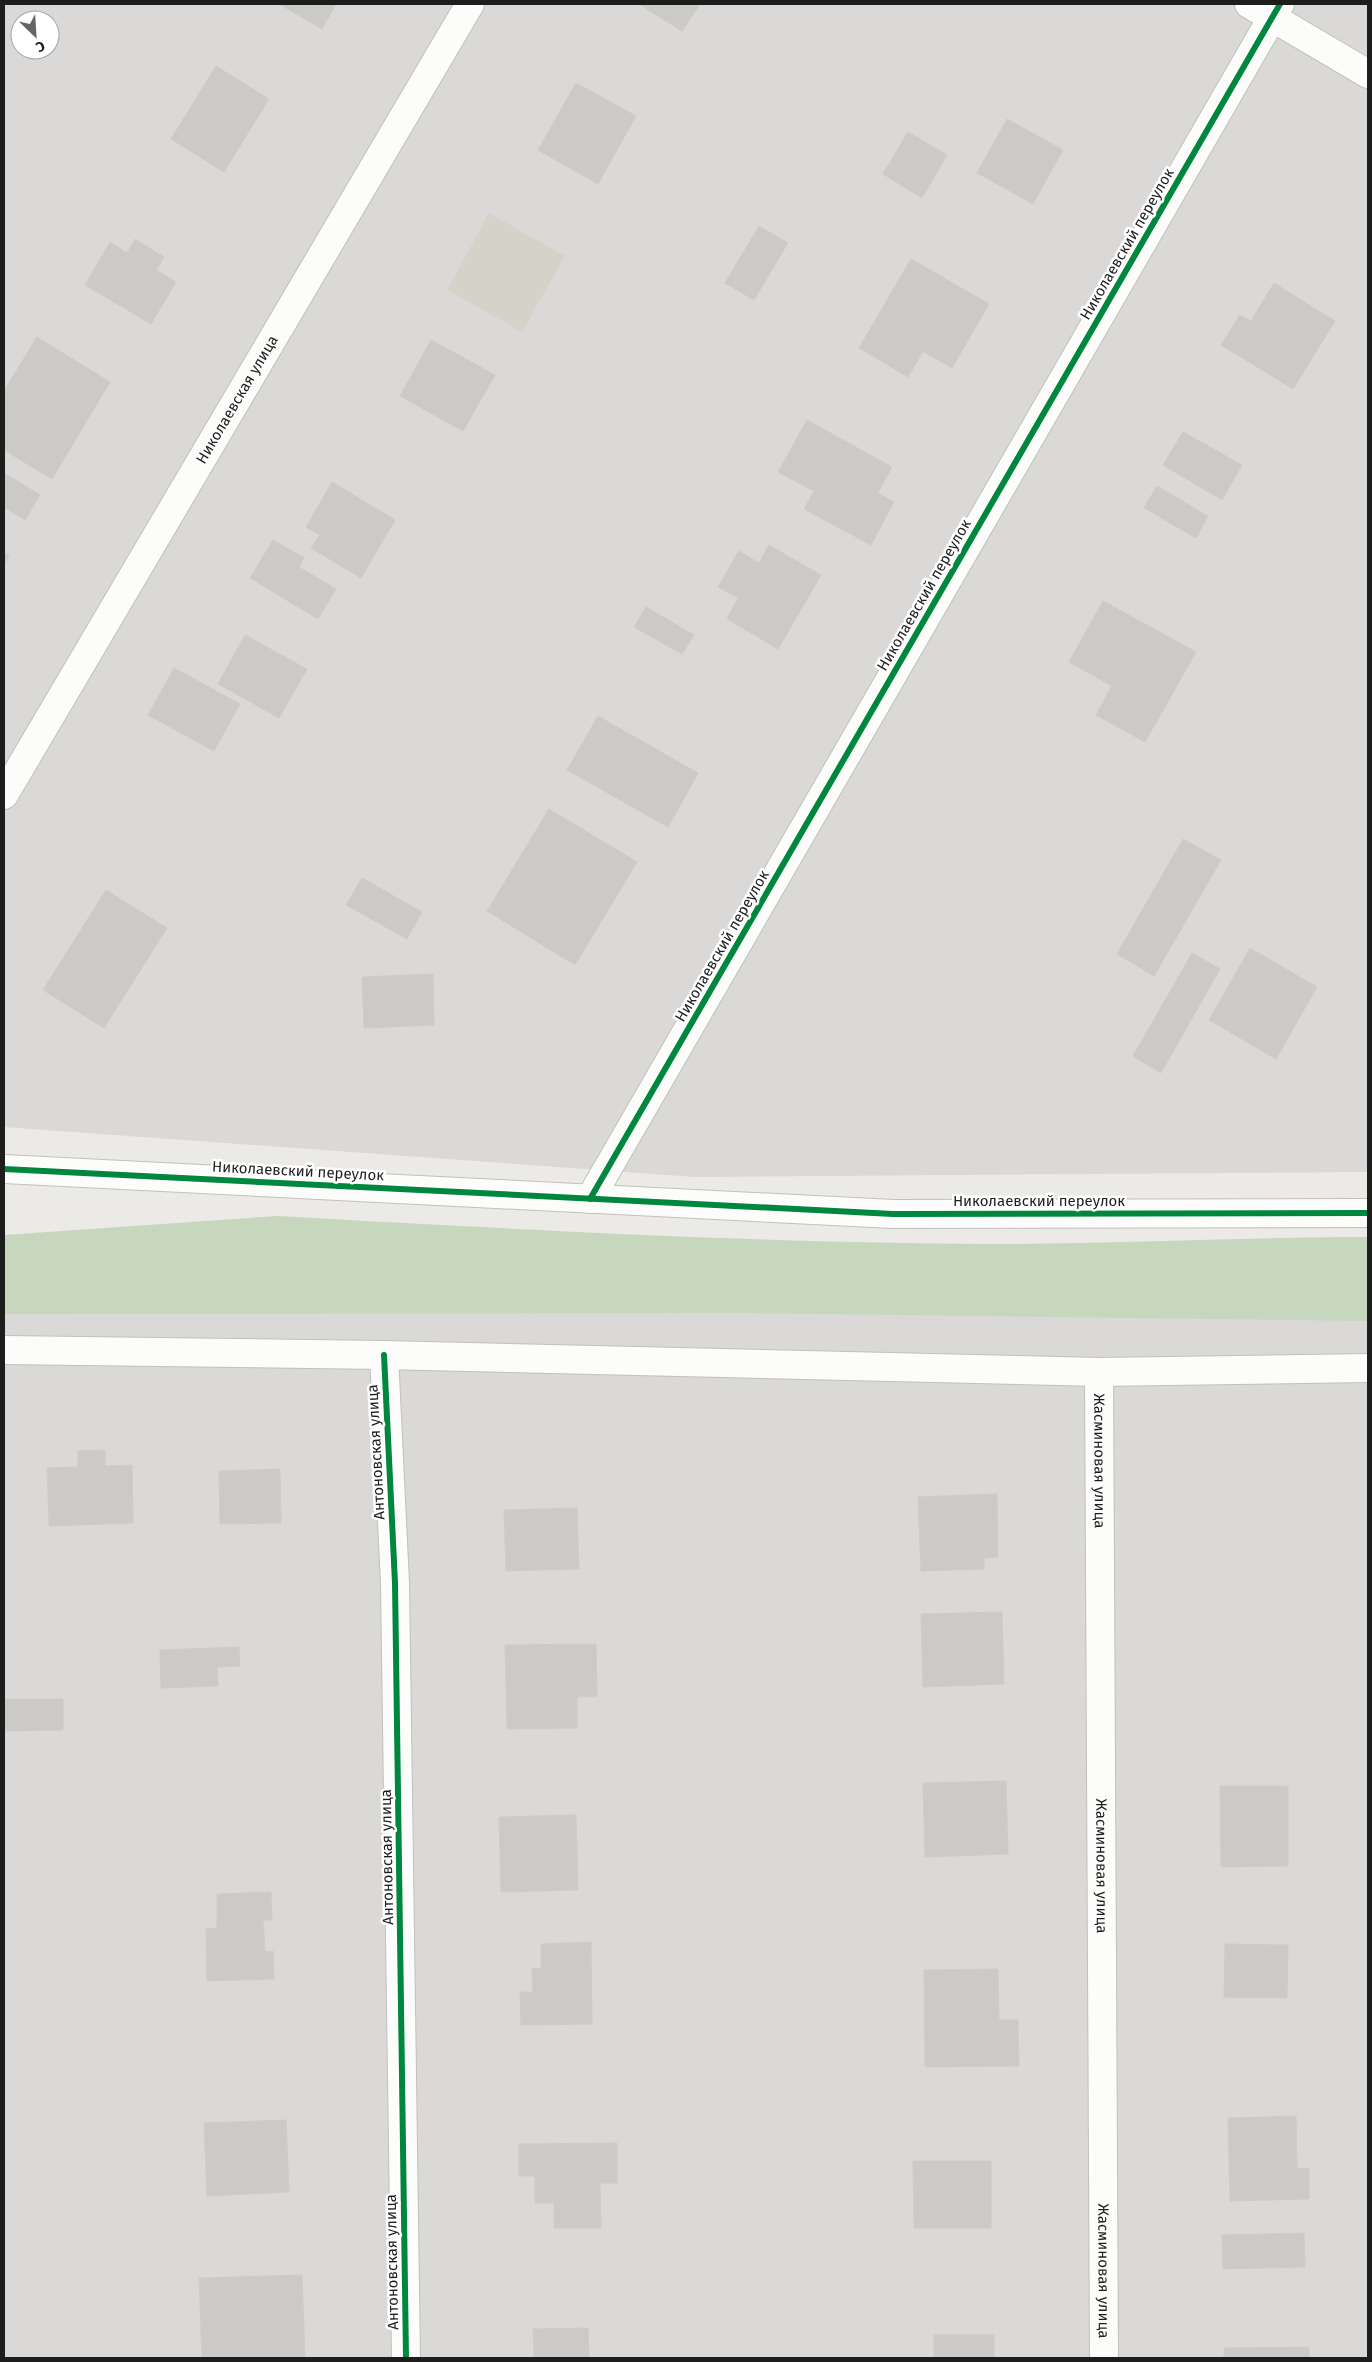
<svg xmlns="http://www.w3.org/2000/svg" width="1372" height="2362" font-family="'Fira Sans',sans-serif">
  <rect width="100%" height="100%" fill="#ebeae6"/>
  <g fill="#dad9d7" fill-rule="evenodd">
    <path d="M4,4H1368V1172L695,1177L4,1127ZM20,20H50V50H20Z"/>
    <path d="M4,1288L1368,1298V2358H4Z"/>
  </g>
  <path fill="#d3d3c9" d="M489,213L565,256L522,332L447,290Z"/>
  <path fill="#c6d7be" d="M277,1216C514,1229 752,1243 990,1244C1116,1244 1242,1237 1368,1237V1321L745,1313L4,1314V1235Z"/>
  <g fill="#cccac7" stroke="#ceccc8">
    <path d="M279,4H336L322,29Z"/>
    <path d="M639,4H700L682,31Z"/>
    <path d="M216,66L269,99L224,172L171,139Z"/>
    <path d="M576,83L636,116L598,184L538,150Z"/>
    <path d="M1007,119L1063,150L1033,204L977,173Z"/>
    <path d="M908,132L947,155L922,198L883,174Z"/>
    <path d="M759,226L788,243L754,300L725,283Z"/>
    <path d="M135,239L164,257L156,270L176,282L151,324L85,285L110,242L127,253Z"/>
    <path d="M911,259L989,304L952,368L923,351L908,377L859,348Z"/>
    <path d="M1274,283L1335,321L1293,389L1221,345L1240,315L1251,321Z"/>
    <path d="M37,337L110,382L52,479L4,450V391Z"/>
    <path d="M431,340L495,375L463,431L400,396Z"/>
    <path d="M807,420L892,467L878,493L894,502L871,545L804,509L814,491L778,472Z"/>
    <path d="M1183,432L1242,465L1222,500L1163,465Z"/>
    <path d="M4,473L40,495L25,520L4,507Z"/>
    <path d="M332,482L395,520L361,578L311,548L320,535L306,527Z"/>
    <path d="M1157,486L1208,516L1196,538L1144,508Z"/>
    <path d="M273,540L304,558L299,567L336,589L318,619L250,578Z"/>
    <path d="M769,545L821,575L778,649L727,619L738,598L718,587L739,551L759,563Z"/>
    <path d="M4,553L9,556L4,564Z"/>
    <path d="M1103,601L1196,652L1145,742L1096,715L1112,686L1069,662Z"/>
    <path d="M646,607L694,635L682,654L634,627Z"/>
    <path d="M245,635L307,669L279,718L218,684Z"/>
    <path d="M174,668L240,704L214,751L148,715Z"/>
    <path d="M598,716L698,773L668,827L567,770Z"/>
    <path d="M549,809L637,862L575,965L487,911Z"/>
    <path d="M1183,839L1221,860L1154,976L1117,954Z"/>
    <path d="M362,878L422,912L407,939L346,905Z"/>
    <path d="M106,890L167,928L104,1028L43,990Z"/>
    <path d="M1250,948L1317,987L1276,1059L1209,1020Z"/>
    <path d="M1192,953L1220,969L1161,1073L1133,1056Z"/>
    <path d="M433,974L434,1025L364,1028L362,977Z"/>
    <path d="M105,1450V1466L132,1465L133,1523L49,1526L47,1468L78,1467V1451Z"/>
    <path d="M280,1469L281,1523L220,1524L219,1471Z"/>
    <path d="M997,1494L998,1557L984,1558V1569L921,1571L918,1497Z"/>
    <path d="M577,1508L579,1569L506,1571L504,1510Z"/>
    <path d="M1002,1612L1004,1684L923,1687L921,1614Z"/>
    <path d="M596,1644L597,1696L577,1697V1728L507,1729L505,1645Z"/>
    <path d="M239,1647L240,1666L217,1667L218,1686L161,1688L160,1650Z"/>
    <path d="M4,1699H63V1730L4,1731Z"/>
    <path d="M1006,1781L1008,1854L925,1857L923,1783Z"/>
    <path d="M1220,1786H1288V1866L1221,1867Z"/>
    <path d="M576,1815L578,1890L501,1892L499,1817Z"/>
    <path d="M271,1892L272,1920H263L265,1952L273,1951L274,1979L207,1981L206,1929L217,1928V1894Z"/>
    <path d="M591,1942L592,2024L521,2025L520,1992H533L532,1968L541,1969V1944Z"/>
    <path d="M1225,1944L1288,1945L1287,1998L1224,1997Z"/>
    <path d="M998,1969L999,2020H1018L1019,2066L925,2067L924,1970Z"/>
    <path d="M1296,2116L1297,2169L1309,2168V2199L1230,2201L1228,2118Z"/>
    <path d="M286,2120L289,2192L207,2196L204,2123Z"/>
    <path d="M617,2143V2183H600L601,2228H554V2203H535V2176H519V2144Z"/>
    <path d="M913,2161H991V2228H914Z"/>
    <path d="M1304,2233L1305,2267L1223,2269L1222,2235Z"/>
    <path d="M302,2275L305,2358H202L199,2278Z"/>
    <path d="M588,2328L589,2358H534L533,2329Z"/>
    <rect x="934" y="2335" width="60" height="23"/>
    <path d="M1309,2347V2358H1224V2348Z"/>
  </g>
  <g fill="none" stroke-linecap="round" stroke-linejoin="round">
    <g stroke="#c1c0be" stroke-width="30">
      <g id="minor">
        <path d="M1249,4L1368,74"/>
        <path id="s1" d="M4,795L470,4"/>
        <path d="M4,1169L893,1214L1368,1213"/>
        <path d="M590,1199L1280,4"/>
        <path d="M4,1350L384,1355L1099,1372L1368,1368"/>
        <path d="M384,1355L395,1583L406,2358"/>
        <path id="s2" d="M1099,1372L1104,2358"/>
      </g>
    </g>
    <use href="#minor" stroke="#fcfcfb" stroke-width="28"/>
    <g stroke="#fff" stroke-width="9">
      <g id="cycleway">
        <path d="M4,1169L893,1214L1368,1213"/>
        <path d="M590,1199L1280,4"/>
        <path d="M384,1355L395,1583L406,2358"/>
      </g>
    </g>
    <use href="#cycleway" stroke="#00873e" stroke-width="6"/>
  </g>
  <g text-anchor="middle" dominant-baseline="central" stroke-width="5" stroke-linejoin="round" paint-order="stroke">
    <g font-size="15" fill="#1d1d1d" stroke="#fff">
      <text transform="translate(1127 244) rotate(-60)">Николаевский переулок</text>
      <text stroke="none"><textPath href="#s1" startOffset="459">Николаевская улица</textPath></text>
      <text transform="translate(924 595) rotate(-60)">Николаевский переулок</text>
      <text transform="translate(722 946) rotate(-60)">Николаевский переулок</text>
      <text transform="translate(298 1171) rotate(3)">Николаевский переулок</text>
      <text x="1039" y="1201">Николаевский переулок</text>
      <text transform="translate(376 1452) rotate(-93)">Антоновская улица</text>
      <text stroke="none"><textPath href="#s2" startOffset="89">Жасминовая улица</textPath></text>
      <text transform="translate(387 1857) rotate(-91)">Антоновская улица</text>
      <text stroke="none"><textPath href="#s2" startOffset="494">Жасминовая улица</textPath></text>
      <text transform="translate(392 2262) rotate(-91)">Антоновская улица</text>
      <text stroke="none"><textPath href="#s2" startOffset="899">Жасминовая улица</textPath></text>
    </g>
  </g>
  <rect width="1372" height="2362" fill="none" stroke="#1d1d1d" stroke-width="10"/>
  <g transform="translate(35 35) rotate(155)"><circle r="24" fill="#ffffff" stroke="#a5a5a5"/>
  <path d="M0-4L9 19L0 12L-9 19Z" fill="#656563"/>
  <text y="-8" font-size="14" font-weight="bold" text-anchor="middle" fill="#1d1d1d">С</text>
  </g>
</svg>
